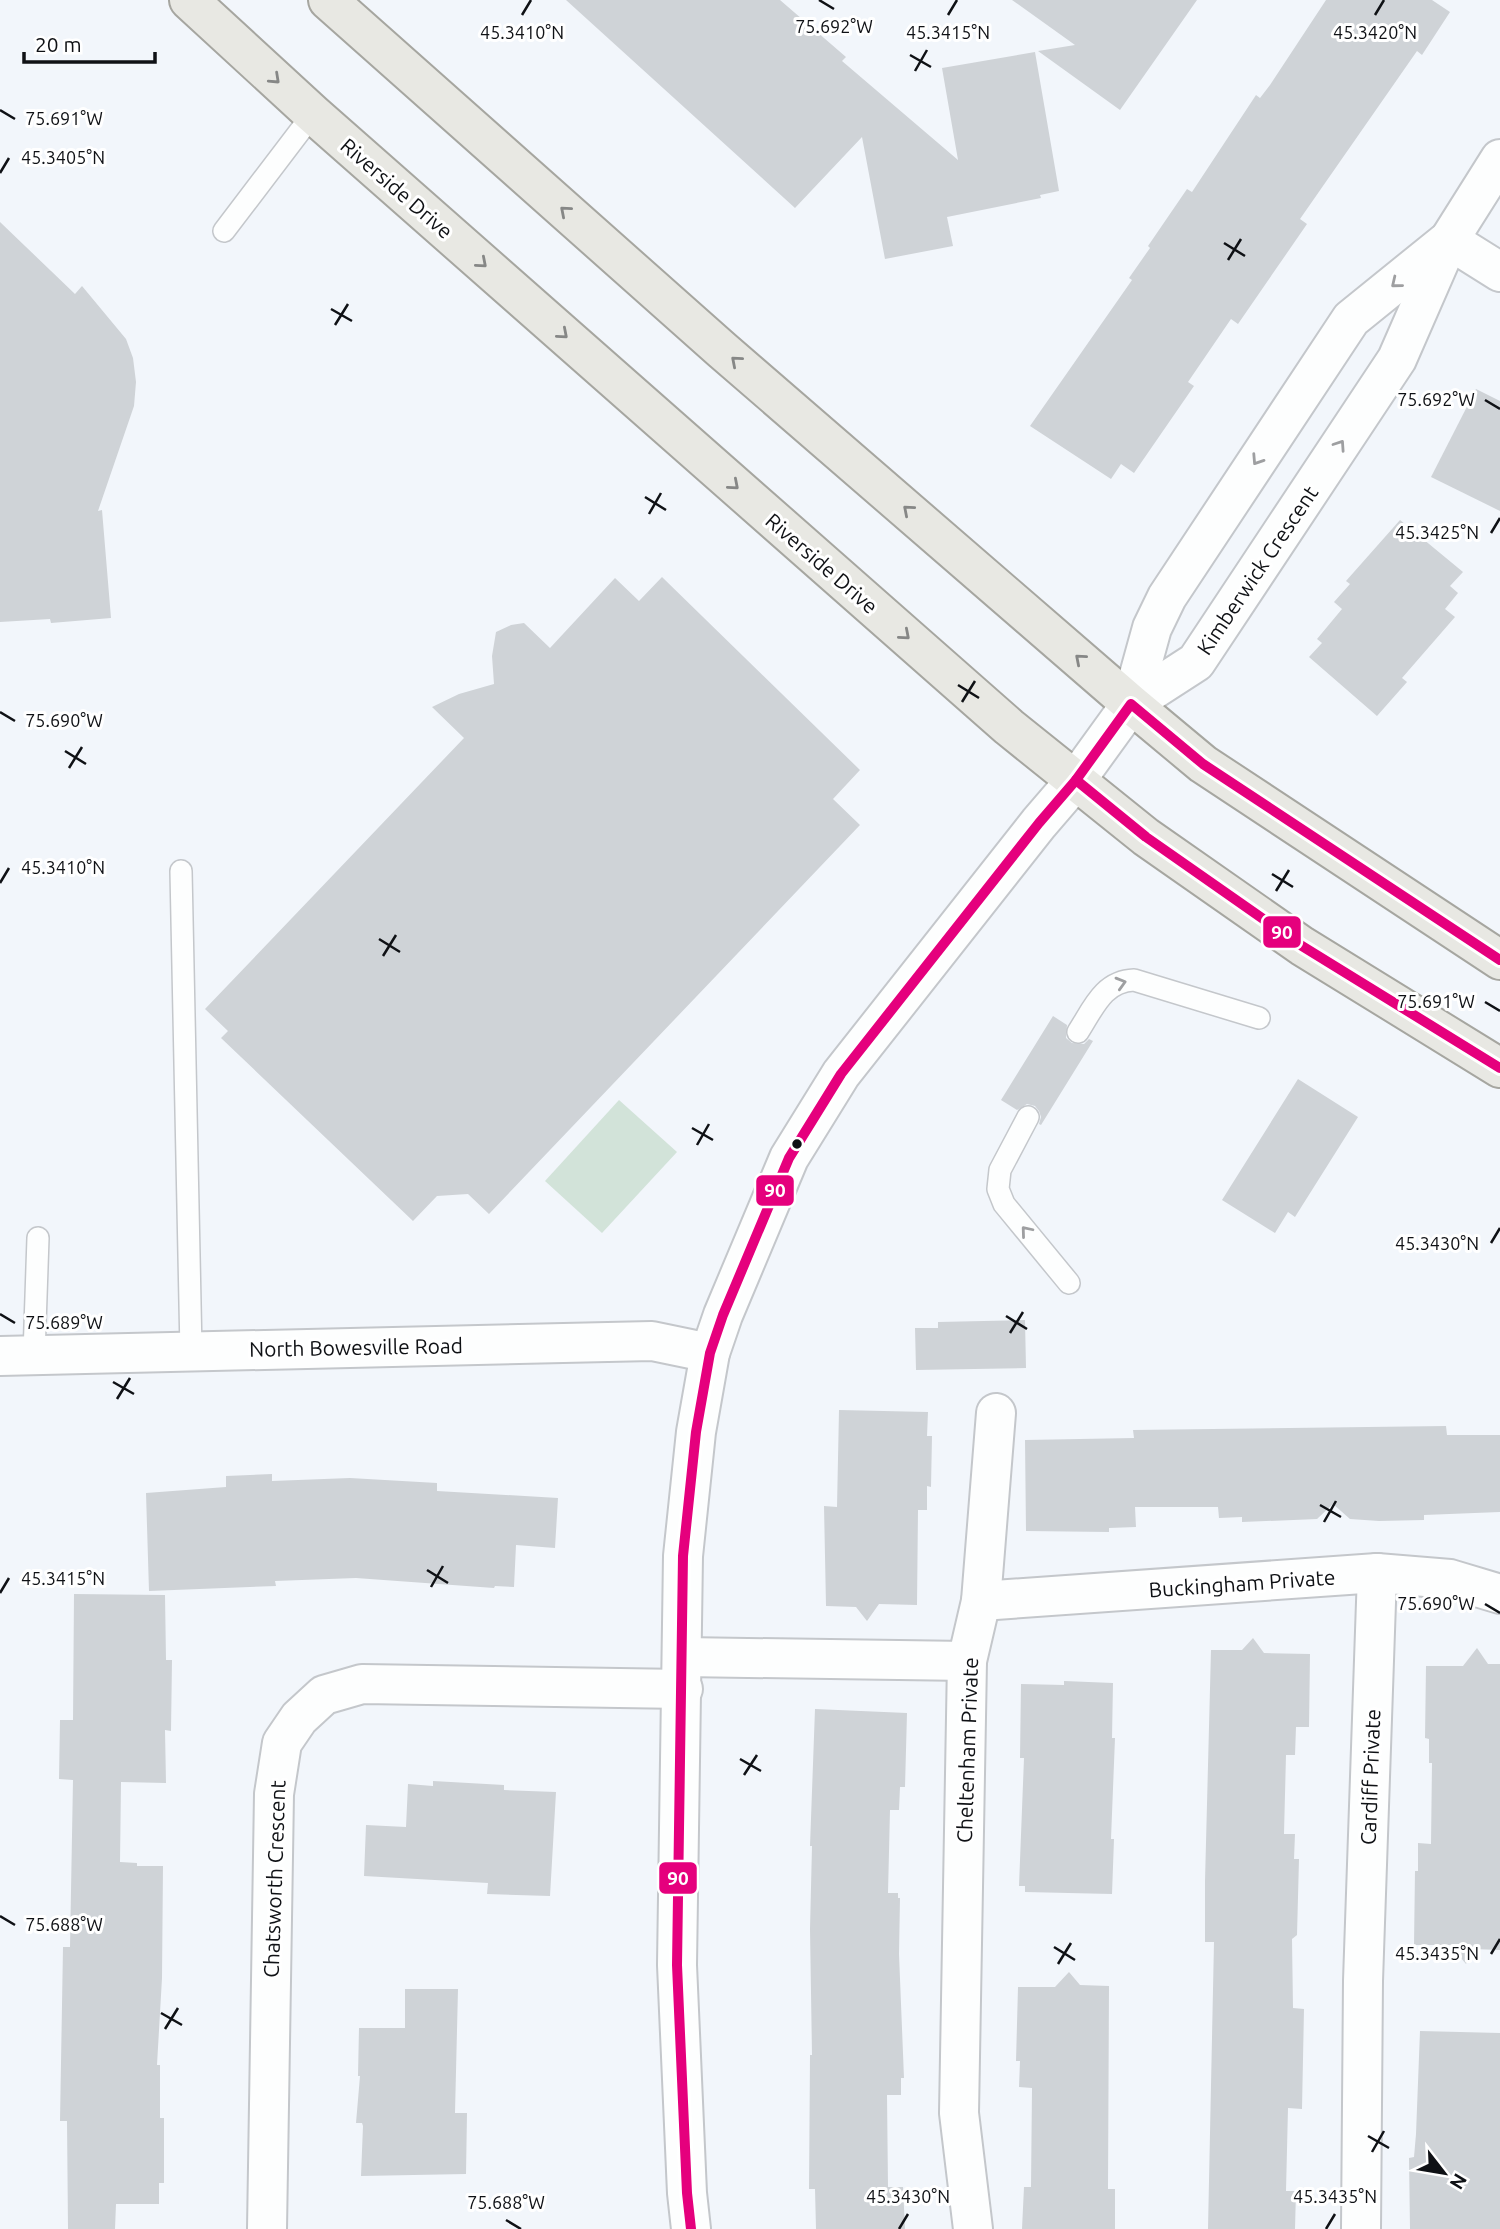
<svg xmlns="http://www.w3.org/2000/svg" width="1500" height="2229" font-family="Ubuntu,sans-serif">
  <rect width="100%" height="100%" fill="#f2f6fb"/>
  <path fill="#d2e3d9" d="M619,1100L677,1152L602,1233L545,1181Z"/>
  <g fill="#cfd3d7">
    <path d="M566,0H780L846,57L842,61L958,160L942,68L1035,52L1059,191L1040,195L1041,198L947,217L953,246L885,259L862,137L795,208Z"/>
    <path d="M1012,0H1197L1120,110L1038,51L1075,45Z"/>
    <path d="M1326,0H1432L1450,12L1422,55L1417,51L1300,219L1307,224L1238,324L1231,319L1188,382L1194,386L1134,473L1121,464L1111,479L1030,426L1132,280L1129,278L1150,248L1148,246L1187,189L1192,192L1256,95L1260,98L1270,85Z"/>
    <path d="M0,222L75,294L82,286L126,339L133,358L136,382L134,406L98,511L102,510L111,618L51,623L50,619L0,622Z"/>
    <path d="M1476,389L1500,401V511L1431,477Z"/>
    <path d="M1400,520L1463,572L1450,586L1458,593L1445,609L1455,617L1402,678L1407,682L1377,716L1309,657L1322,643L1317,639L1342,609L1334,602L1350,584L1346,581Z"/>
    <path d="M662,577L860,770L833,799L860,825L489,1214L468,1194L437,1196L413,1221L221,1038L228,1031L205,1009L464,738L432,707L459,694L494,684L492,656L496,632L511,625L524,623L550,648L615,578L639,601Z"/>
    <path d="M1053,1016L1067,1025L1066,1038L1072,1043L1084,1044L1089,1039L1093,1041L1041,1125L1039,1124L1041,1117L1039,1111L1035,1106L1027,1104L1017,1110L1001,1100Z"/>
    <path d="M1298,1079L1358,1117L1295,1217L1288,1212L1275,1233L1222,1200Z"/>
    <path d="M1025,1320L1026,1368L916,1370L915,1328H938V1322Z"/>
    <path d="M839,1410L928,1412L927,1436H932L931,1487L927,1486V1510H918L917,1605L879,1604L867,1621L856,1607L826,1606L824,1506L837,1507Z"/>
    <path d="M1446,1426L1447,1435H1500V1512L1424,1515V1520L1379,1521L1350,1519L1333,1504L1317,1519L1242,1522V1517L1219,1518L1218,1507H1135L1136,1527L1109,1528V1532L1026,1531L1025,1440L1134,1438L1133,1430Z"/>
    <path d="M272,1474V1481L350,1478L437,1483V1491L558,1498L555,1548L516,1545L514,1587L495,1586L494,1588L356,1578L275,1581L276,1586L149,1591L146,1493L226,1487V1476Z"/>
    <path d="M74,1594L165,1595L166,1660H172L171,1731L165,1730L166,1783L121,1782L120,1862L137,1863V1866H163L162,1978L157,2065H160V2118H164V2183H159V2204H116L115,2229H68L67,2121H60L63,1947H70L73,1780L59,1779L60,1720H73Z"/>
    <path d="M1253,1638L1264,1653L1310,1654L1309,1727H1296L1295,1755H1286L1284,1834H1295L1294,1859H1299L1297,1935L1292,1939L1293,2008L1304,2009L1302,2109L1288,2108L1286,2191H1296L1295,2229H1208L1214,1942H1205V1881L1211,1650H1242Z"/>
    <path d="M1477,1648L1488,1664H1500V1950L1473,1949L1466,1964L1450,1945H1414L1415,1871H1418V1843L1431,1844L1432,1763H1429V1739L1425,1738L1426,1666H1463Z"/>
    <path d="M1064,1681L1113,1683L1112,1738H1115L1111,1839H1114L1112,1894L1025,1892V1886H1019L1024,1758H1020L1021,1684L1064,1685Z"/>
    <path d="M815,1709L907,1713L905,1787H900L899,1810H890L888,1893H898V1898H900L899,1954L904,2078H901V2095H887L888,2187H903L905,2229H816L815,2189H809L810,2055H812L810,1929L812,1846H810Z"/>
    <path d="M433,1781L504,1785V1790L556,1792L550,1896L487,1894L488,1883L364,1876L366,1825L406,1827L408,1784L433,1786Z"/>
    <path d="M1069,1972L1080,1985L1109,1986L1108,2189H1115V2229H1022L1024,2187H1031L1032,2088L1019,2087L1020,2061H1016L1018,1987H1055Z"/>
    <path d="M405,1989H458L455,2113H467L466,2174L361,2176L363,2126L362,2123H356L360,2076H358L359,2028H405Z"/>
    <path d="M1420,2031L1500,2033V2229H1410L1409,2158L1414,2157L1416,2134Z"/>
  </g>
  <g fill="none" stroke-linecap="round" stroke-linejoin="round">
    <g stroke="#c4c7cb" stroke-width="24">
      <g id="service">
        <path d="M224,231L313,114"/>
        <path d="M181,871L191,1351"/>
        <path d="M1078,1032C1093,1009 1103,981 1134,980L1259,1018"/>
        <path d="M1028,1117L1000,1170L998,1189L1004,1204L1069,1283"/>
        <path d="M34,1355L38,1238"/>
      </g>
    </g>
    <g stroke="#c4c7cb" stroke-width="42">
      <g id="minor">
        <path d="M1449,240L1500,272"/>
        <path d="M1131,704L1196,662L1397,359L1449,240L1500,159"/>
        <path d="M1131,704L1152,628L1167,597L1351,319L1445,243"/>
        <path d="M0,1356L652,1341L710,1353"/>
        <path d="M981,1601L1377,1573L1450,1579L1500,1594"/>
        <path d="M683,1657L967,1661"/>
        <path d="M267,2229L274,1794L282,1743L299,1718L324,1695L362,1684L683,1689"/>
        <path d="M973,2229L959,2113L967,1661L981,1601L996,1413"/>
        <path d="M1361,2229L1363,1981L1377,1573"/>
      </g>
    </g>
    <g stroke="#c4c7cb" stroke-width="42">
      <path id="tertiary" d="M691,2229L687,2193L677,1965L683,1556L696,1432L710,1353L723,1315L789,1158L841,1074L1039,823L1076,780L1131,704"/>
    </g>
    <g stroke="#a6a6a0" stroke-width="42">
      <g id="primary">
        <path d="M189,0L313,114L1009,727L1146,837L1302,946L1500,1068"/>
        <path d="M328,0L722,350L1131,704L1203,764L1500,960"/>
      </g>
    </g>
    <use href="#service" stroke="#fdfefe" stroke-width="21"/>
    <use href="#minor" stroke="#fdfefe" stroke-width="38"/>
    <use href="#tertiary" stroke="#fdfefe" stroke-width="38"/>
    <use href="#primary" stroke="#e8e8e3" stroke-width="38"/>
    <g stroke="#fff" stroke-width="16">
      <g id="bus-1">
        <path d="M1076,780L1146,837L1302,946L1500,1068"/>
        <path d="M691,2229L687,2193L677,1965L683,1556L696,1432L710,1353L723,1315L789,1158L841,1074L1039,823L1076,780L1131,704L1203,764L1500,960"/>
      </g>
    </g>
    <use href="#bus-1" stroke="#e5007d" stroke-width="10"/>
  </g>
  <defs><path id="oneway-chevron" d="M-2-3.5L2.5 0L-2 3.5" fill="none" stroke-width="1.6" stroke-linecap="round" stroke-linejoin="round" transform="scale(1.75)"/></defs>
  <g stroke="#868786">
    <use href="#oneway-chevron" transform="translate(275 79) rotate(43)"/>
    <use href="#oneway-chevron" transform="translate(565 211) rotate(-139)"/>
    <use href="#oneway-chevron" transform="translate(482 263) rotate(41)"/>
    <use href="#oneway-chevron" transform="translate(563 334) rotate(41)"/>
    <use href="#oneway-chevron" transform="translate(736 361) rotate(-139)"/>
    <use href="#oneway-chevron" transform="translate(734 485) rotate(41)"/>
    <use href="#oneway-chevron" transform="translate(908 510) rotate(-139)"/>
    <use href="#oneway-chevron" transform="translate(905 635) rotate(41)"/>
    <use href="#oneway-chevron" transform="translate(1080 659) rotate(-139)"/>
  </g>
  <g stroke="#9e9fa1">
    <use href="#oneway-chevron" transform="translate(1396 283) rotate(141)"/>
    <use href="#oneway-chevron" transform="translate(1340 445) rotate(-56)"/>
    <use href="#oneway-chevron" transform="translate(1257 460) rotate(123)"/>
    <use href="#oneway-chevron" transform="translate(1121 983) rotate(-16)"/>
    <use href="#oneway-chevron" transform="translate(1026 1231) rotate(-130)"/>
  </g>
  <path fill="none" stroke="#0f1115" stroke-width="2.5" d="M819,0L834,9M522,15L531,0M948,15L957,0M1375,15L1384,0M910,55L931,67M915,71L927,50M0,110L15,119M0,173L9,158M1224,243L1245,256M1228,260L1241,239M331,309L352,321M335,325L348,304M1485,400L1500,409M645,497L666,510M649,514L661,493M1491,533L1500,518M958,685L979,698M962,702L975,681M0,712L15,721M65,751L86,764M69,768L82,747M1272,874L1293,887M0,883L9,868M1276,891L1289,870M379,939L400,952M383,956L396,935M1485,1002L1500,1011M692,1128L713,1140M697,1145L709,1124M1491,1243L1500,1228M0,1314L15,1323M1006,1316L1027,1329M1010,1333L1023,1312M113,1382L134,1394M117,1399L130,1378M1320,1505L1341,1517M1324,1522L1336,1501M427,1570L448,1583M431,1587L443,1566M0,1593L9,1578M1485,1604L1500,1613M740,1759L761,1771M744,1775L757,1755M0,1916L15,1925M1054,1947L1075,1960M1491,1954L1500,1939M1058,1964L1071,1943M161,2013L182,2025M165,2029L178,2008M1368,2136L1389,2148M1372,2152L1384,2131M506,2220L521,2229M899,2229L908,2214M1326,2229L1335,2214"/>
  <circle fill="#0f1115" stroke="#fff" stroke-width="2.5" cx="797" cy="1144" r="6"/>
  <g text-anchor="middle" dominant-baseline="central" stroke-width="6" stroke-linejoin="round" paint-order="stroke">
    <g font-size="21" fill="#0f1115" stroke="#fff">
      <text transform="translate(397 188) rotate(41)">Riverside Drive</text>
      <text transform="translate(822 563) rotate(41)">Riverside Drive</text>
      <text transform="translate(1257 570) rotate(-56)">Kimberwick Crescent</text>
      <text transform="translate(356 1347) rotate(-1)">North Bowesville Road</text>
      <text transform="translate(1242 1583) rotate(-4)">Buckingham Private</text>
      <text transform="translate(967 1750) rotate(-88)">Cheltenham Private</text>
      <text transform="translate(1370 1777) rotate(-88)">Cardiff Private</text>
      <text transform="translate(274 1879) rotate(-88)">Chatsworth Crescent</text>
    </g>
  </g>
  <g font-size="18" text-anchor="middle" fill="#0f1115" stroke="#fff" stroke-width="6" stroke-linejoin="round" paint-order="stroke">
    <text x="834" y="33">75.692°W</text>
    <text x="948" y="39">45.3415°N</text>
    <text x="1375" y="39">45.3420°N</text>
    <text x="522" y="39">45.3410°N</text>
    <text x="64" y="125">75.691°W</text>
    <text x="63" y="164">45.3405°N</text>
    <text x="1436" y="406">75.692°W</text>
    <text x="1437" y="539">45.3425°N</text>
    <text x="64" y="727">75.690°W</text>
    <text x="63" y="874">45.3410°N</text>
    <text x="1436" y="1008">75.691°W</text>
    <text x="1437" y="1250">45.3430°N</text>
    <text x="64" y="1329">75.689°W</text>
    <text x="63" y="1585">45.3415°N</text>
    <text x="1436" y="1610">75.690°W</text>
    <text x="64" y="1931">75.688°W</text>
    <text x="1437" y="1960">45.3435°N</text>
    <text x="908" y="2203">45.3430°N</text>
    <text x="1335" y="2203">45.3435°N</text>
    <text x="506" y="2209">75.688°W</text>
  </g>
  <g stroke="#fff" stroke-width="2.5">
    <rect x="1262" y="915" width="40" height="34" rx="7" fill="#e5007d"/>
    <rect x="755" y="1174" width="40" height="33" rx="7" fill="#e5007d"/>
    <rect x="658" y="1861" width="40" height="34" rx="7" fill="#e5007d"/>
  </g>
  <g font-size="19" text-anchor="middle" font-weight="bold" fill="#fff">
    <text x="1282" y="939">90</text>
    <text x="775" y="1197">90</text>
    <text x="678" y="1885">90</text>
  </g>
  <g transform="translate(1444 2173) rotate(121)" stroke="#ffffff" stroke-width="5" paint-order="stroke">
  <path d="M0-5L12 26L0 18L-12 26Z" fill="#0f1115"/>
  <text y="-10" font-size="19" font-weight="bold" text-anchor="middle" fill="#0f1115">N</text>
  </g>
  <path d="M24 52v10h131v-10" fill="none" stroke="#0f1115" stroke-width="3.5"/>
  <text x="35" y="52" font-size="21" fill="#0f1115" stroke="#ffffff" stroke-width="5" paint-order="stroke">20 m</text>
</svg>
